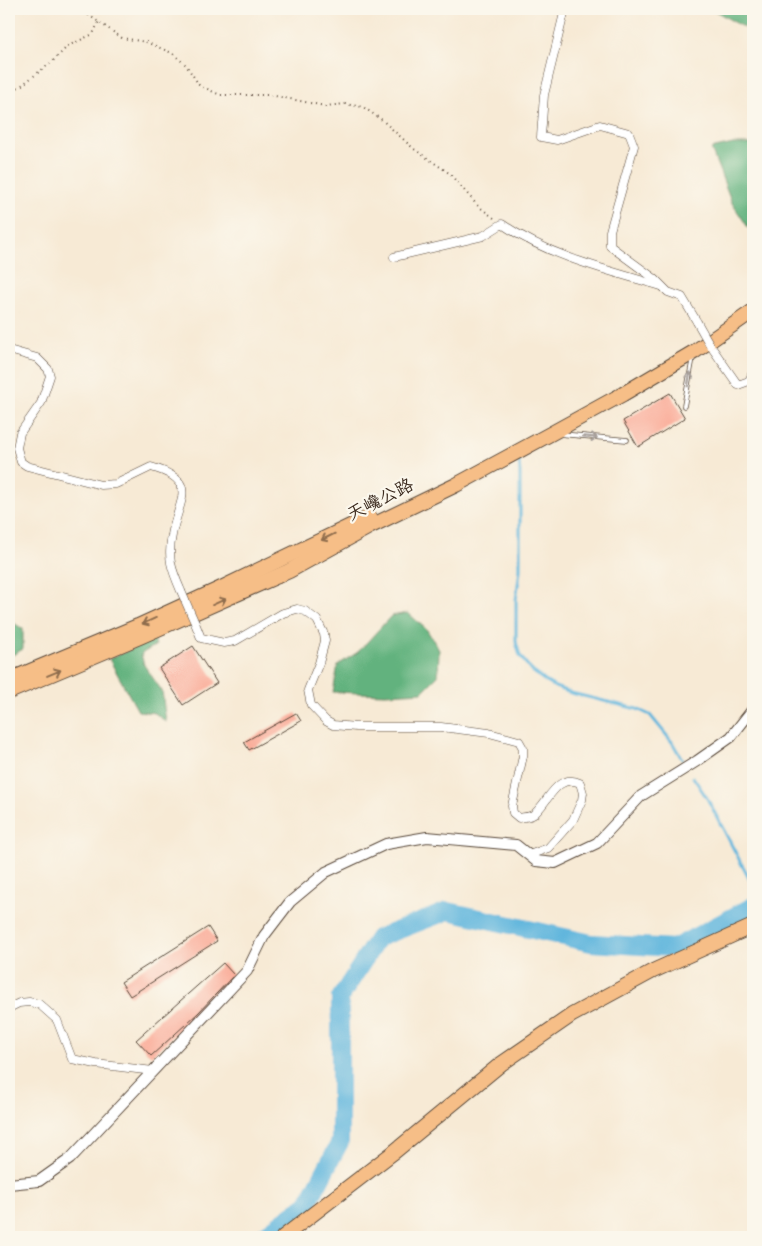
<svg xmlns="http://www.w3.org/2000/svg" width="762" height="1246" font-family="'Indie Flower','LXGW WenKai TC',sans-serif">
  <rect width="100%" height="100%" fill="#fbf7ec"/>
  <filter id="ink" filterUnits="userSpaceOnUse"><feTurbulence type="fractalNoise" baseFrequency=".02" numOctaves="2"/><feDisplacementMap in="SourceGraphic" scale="10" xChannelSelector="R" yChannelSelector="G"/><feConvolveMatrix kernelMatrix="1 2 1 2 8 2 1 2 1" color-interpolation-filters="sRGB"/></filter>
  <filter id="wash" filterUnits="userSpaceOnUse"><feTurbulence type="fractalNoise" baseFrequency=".0096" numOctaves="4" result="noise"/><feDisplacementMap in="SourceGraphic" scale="20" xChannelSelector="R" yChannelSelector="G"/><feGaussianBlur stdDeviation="1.12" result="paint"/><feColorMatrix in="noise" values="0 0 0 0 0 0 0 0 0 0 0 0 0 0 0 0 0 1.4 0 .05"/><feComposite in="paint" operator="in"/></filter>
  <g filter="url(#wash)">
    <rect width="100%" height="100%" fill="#f7ead5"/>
    <g fill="#62b27e" stroke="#4e6e4e">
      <path d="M712,9H753V33Z"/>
      <path d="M733,144H753V235L732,203L711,149Z"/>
      <path d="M408,613L427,630L439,650L438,676L422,692L385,694L333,692L338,665L358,652L391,616Z"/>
      <path d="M9,620L23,629V649L9,657Z"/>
      <path d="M154,639L156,645L141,654L144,665L162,691L166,722L155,713L138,711L109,659Z"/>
    </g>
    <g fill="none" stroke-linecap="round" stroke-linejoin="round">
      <g stroke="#60b6dd" stroke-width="3">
        <path d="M519,460L520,473V570L516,600V642L520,656L531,670L545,681L555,687L571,693L637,709L650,715L672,742L682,759"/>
        <path d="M693,777L707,798L753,886"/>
      </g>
      <path stroke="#60b6dd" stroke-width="18" d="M261,1237L308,1203L340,1142V998L378,938L448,911L591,943L674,948L753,906"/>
    </g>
    <g id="blocks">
      <g fill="#faa591">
        <path d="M670,393L685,418L638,447L623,421Z"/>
        <path d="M193,646L217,683L183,705L159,668Z"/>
        <path d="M296,713L301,721L249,750L244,742Z"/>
        <path d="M208,927L217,941L130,996L121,982Z"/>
        <path d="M223,963L234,975L198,1013L151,1056L136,1040Z"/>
      </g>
    </g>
  </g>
  <g filter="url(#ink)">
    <use href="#blocks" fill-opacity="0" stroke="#574739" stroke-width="1"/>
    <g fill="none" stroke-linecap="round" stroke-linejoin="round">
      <g stroke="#574739" stroke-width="5.5">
        <g id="service">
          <path d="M684,406L693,357"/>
          <path d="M560,434L627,440"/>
        </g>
      </g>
      <g stroke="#574739" stroke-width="9">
        <g id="minor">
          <path d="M565,9L544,95L541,137L557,140L600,125L629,133L634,146L610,231V246L655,279L668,292L682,297L697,322"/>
          <path d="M394,257L483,236L502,224C549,256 606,270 661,286"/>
          <path d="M710,345L738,385L749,381L753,372"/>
          <path d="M9,350L37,358L48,369L50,376L41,403L20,433L17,448L21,462L27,466L101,485L116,484L151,467C201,481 178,500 172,535C167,559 172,570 181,591"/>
          <path d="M195,623L201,638L224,643L235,641L283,613L297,609L305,611L317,620L324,634L325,641L319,663L308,690L311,705L326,721L333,725L356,727H441L489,733L519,741L523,748V756L512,806L513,813L519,818C523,817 531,817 534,814C548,803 557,772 580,783L583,793L582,800L573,820L548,848L529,855"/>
          <path d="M9,1008L19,1003L29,1002L39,1004L57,1020L72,1059L96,1064L153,1071"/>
        </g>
      </g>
      <g stroke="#574739" stroke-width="12">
        <path id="tertiary" d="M9,1184L39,1181L70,1159L247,971L264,936L290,902L326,872L386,844L427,837L516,845L536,861L555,863L597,843L641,796L697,761L731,737L753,709"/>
      </g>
      <g stroke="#574739" stroke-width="16">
        <g id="trunk">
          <path d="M9,680L138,626L219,589L369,517"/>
          <path d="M9,692L142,636L289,571L369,527L456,485L552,433L623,394L694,352L753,311"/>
          <path d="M283,1237L394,1152L501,1064L572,1015L653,971L753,926"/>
        </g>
      </g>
      <g stroke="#574739" stroke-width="2" stroke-dasharray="1 4" stroke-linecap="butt">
        <path d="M64,9L87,14L122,38L146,42L172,53L186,65L199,85L220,95H270L325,106L345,104L363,107L382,120L414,149L449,173L477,205L494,218"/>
        <path d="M9,93L22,85L52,62L68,46L93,34L99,21"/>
      </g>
      <use href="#service" stroke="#fff" stroke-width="4"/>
      <use href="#minor" stroke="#fff" stroke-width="8"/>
      <use href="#tertiary" stroke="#fff" stroke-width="10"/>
      <use href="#trunk" stroke="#f6be87" stroke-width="14"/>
      <g stroke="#574739" stroke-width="9" stroke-linecap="butt">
        <g id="minor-bridge">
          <path d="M697,322L710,345"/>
          <path d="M181,591L195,623"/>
        </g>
      </g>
      <use href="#minor-bridge" stroke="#fff" stroke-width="8"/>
    </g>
    <defs><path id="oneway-shaft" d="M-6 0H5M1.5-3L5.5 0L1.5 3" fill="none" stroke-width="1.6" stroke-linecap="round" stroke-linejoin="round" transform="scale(1.25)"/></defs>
    <g stroke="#a79f9a">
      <use href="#oneway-shaft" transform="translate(689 379) rotate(-80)"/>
      <use href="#oneway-shaft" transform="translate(590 437) rotate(5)"/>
    </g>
    <g stroke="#8f6d4d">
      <use href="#oneway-shaft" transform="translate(328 537) rotate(154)"/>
      <use href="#oneway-shaft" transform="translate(219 602) rotate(-24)"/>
      <use href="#oneway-shaft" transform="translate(149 621) rotate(156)"/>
      <use href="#oneway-shaft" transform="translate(54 673) rotate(-23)"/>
    </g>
  </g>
  <g text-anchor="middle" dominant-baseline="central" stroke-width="4.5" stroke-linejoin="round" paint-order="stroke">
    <g font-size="18" fill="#3b2a1e" stroke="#fbf7ec">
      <text transform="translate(381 501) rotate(-27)">天巉公路</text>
    </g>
  </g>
  <rect width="762" height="1246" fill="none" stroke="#fbf7ec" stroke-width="30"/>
</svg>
